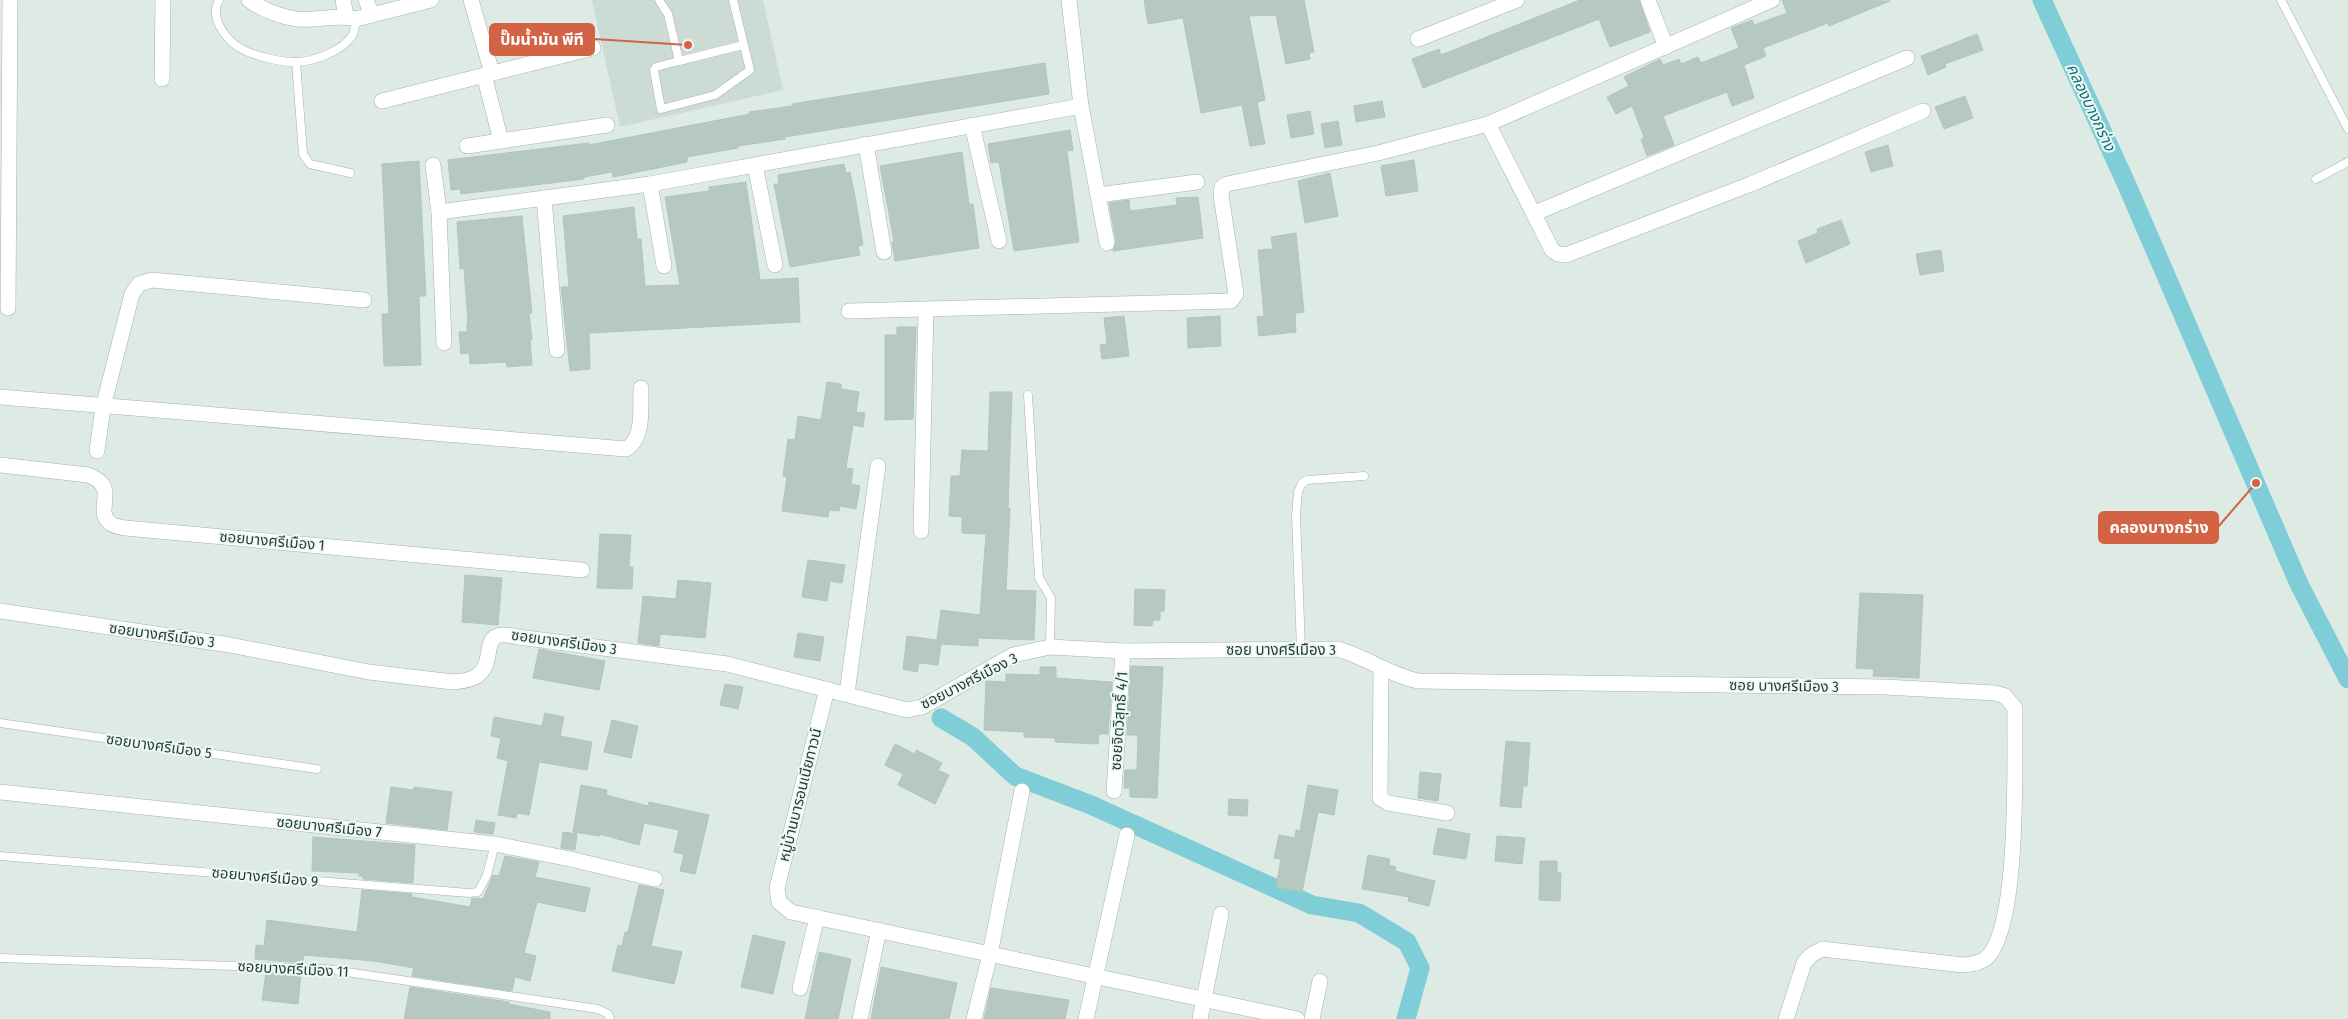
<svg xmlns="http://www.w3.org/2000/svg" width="2348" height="1019" font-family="'Fira Sans Condensed','Noto Sans Thai',sans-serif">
  <rect width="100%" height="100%" fill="#deebe5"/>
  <path fill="#ccdbd4" d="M592,0H763L783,90L620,127Z"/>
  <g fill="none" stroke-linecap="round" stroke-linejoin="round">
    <g stroke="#7fcdd7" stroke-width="19">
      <path d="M2042,0L2126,183L2299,584L2348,679"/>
      <path d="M941,718L973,737L1015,776L1091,805L1312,905L1359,913L1407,942L1420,968L1406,1019"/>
    </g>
  </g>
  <g fill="#b6c9c0" stroke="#b0c5bc">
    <path d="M1144,0H1304L1314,52L1309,53L1310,59L1286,64L1276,15L1249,16L1265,100L1257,102L1265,144L1250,146L1242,105L1201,113L1183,18L1148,24Z"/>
    <path d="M1580,0H1639L1650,32L1610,47L1599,19L1423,88L1412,59L1439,49L1441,55Z"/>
    <path d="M1782,0L1890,1L1829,26L1828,23L1763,48L1766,56L1744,65L1754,98L1732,106L1727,92L1663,116L1674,145L1647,156L1641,139L1644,137L1632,106L1616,114L1607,97L1629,86L1624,77L1660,59L1663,65L1679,59L1681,64L1698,57L1701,63L1739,48L1731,28L1752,20L1754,25L1787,13Z"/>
    <path d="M1977,34L1983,50L1945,64L1946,67L1928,75L1921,56Z"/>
    <path d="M1045,63L1049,94L785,137V139L738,146V148L687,157V162L613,177L612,172L584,177V179L486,191L461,194L460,189L451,190L448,160L589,143V145L750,114L749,112L792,106V104Z"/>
    <path d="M1965,96L1973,118L1944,129L1935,107Z"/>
    <path d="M1382,101L1385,117L1356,122L1354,106Z"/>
    <path d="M1310,111L1314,134L1291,138L1287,115Z"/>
    <path d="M1338,121L1342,145L1325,148L1321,124Z"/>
    <path d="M1070,130L1073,150L1067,151L1079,242L1014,251L999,162L991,163L988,144Z"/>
    <path d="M1888,145L1893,166L1871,172L1865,152Z"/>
    <path d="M962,152L969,204H973L979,248L895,261L892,242L894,241L880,166Z"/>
    <path d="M1414,160L1418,191L1386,196L1381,166Z"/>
    <path d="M419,161L426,296H419L421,365L384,366L382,314H389L382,164Z"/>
    <path d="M844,164L846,173L850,172L855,196L863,245L858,246L860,255L790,267L774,184H779L778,175Z"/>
    <path d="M1330,173L1338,216L1305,223L1298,181Z"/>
    <path d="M746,182L760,280L798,278L800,322L589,333L590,369L570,371L561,287H569L563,216L634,207L637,239H641L645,286L680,285L665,197L709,191V187Z"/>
    <path d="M1198,197L1203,238L1113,251L1116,241L1109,203L1129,200L1130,211L1177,205L1176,198Z"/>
    <path d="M522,216L532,313H529L532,340H530L532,365L507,367L506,362L470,364L469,353L461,354L459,332H467V322H468L464,268L460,269L457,222Z"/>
    <path d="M1841,220L1850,244L1806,263L1798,241L1818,233L1817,229Z"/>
    <path d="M1296,233L1304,312L1295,313L1296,332L1259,336L1257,317L1264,316L1258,250L1273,249L1271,237Z"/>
    <path d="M1941,250L1944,271L1920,275L1916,254Z"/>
    <path d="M1124,316L1129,356L1102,359L1100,345L1107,344L1104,318Z"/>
    <path d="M1220,316L1221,346L1188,348L1187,318Z"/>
    <path d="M897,327H916L913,419L885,420V335H897Z"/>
    <path d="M827,382L841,384V389L859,392L856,412L865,413L863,427L853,425L846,468L853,469L851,484L860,486L856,509L840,506L839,511L829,510L828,517L782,511L787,477L783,476L788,439L795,440L798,416L821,420Z"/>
    <path d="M990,392H1012L1008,508H1010L1006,590L1036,591L1034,640L978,638V646L941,644L938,665L919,663L917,672L903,669L907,636L937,640L941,610L980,615L986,534L962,533V517L949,516L951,476H960L962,450L988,451Z"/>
    <path d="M600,534L631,535L629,567H633L632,589L597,588Z"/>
    <path d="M808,560L845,565L842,583L830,581L827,601L802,597Z"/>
    <path d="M465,575L502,578L498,625L462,622Z"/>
    <path d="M678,580L711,583L705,638L660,634L659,646L638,643L643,596L676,599Z"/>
    <path d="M1135,589L1165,590L1164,611H1160V620H1153L1152,626L1134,625Z"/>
    <path d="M1860,593L1923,595L1919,678L1873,676L1874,669L1856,668Z"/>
    <path d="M798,633L824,637L820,661L794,657Z"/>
    <path d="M539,649L605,661L599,690L533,678Z"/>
    <path d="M1131,666L1163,667L1157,798L1130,797V788H1124L1125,770H1137L1138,735H1127Z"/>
    <path d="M1040,667H1056V678L1112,682L1108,734H1099L1098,744L1055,742V738L1024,737V732L984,730L986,681L1006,682V674L1040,675Z"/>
    <path d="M725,684L743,687L738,709L720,705Z"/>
    <path d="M545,713L564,717L560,736L592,742L587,770L539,762L529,815L517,813L516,818L498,815L508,761L497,758L501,738L491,736L494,717L542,726Z"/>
    <path d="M612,720L638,726L631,758L604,752Z"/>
    <path d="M1506,741L1530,743L1527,786H1523L1521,808L1500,806Z"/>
    <path d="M895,744L915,754L916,750L942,763L938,770L949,775L935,804L898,785L903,774L885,765Z"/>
    <path d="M1420,772L1441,774L1438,801L1418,798Z"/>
    <path d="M581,785L607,790L606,795L648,806L649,802L709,815L695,874L680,871L684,854L674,852L679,830L644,823L639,845L600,834V836L573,832Z"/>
    <path d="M1308,785L1338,790L1334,815L1318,812L1302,892L1276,887L1281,859L1274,858L1279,835L1295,838L1296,830L1300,831Z"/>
    <path d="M391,787L413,790L414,787L452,792L447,830L386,823Z"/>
    <path d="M1229,799L1248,800L1247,816L1228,815Z"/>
    <path d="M476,820L495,823L493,834L474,832Z"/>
    <path d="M1438,828L1470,834L1466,859L1433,854Z"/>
    <path d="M563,832L577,834L575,850L561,848Z"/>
    <path d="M1497,836L1525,838L1522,864L1495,861Z"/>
    <path d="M313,837L415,845L413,883L363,879V876H359L360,873L312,871Z"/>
    <path d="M1368,855L1390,859L1389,865L1396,867L1395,871L1435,881L1429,906L1408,901L1409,897L1362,889Z"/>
    <path d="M505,856L539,862L535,877L590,888L585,912L537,902L524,953L536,956L530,981L515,977L512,991L412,976L414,968L374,961L304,955L303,963L255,959L256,945L264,946L267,920L357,932L362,890L412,894V897L470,907L472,898L483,899L493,875L499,876Z"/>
    <path d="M1540,861H1557V873H1561L1560,901L1539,900Z"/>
    <path d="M639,885L664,890L651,946L682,952L674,984L612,971L618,945L622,946L625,932H628Z"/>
    <path d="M753,935L785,942L773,994L741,987Z"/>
    <path d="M819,952L851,959L838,1019H805Z"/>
    <path d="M881,967L957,983L949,1019H871Z"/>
    <path d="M266,973L301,974L298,1004L262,1000Z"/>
    <path d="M410,987L509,1002V1004L550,1012V1019H404Z"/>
    <path d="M991,988L1069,1000L1065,1019H984Z"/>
  </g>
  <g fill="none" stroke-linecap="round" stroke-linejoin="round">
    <g stroke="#a1b3ac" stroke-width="9">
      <g id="lane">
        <path d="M219,0C209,17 225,39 240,48C251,55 282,63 296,62C313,62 345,50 353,34C355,30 355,24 356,19"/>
        <path d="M659,0L668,14L679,61L743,45"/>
        <path d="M2281,0L2348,129"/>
        <path d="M679,61L656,67L654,70L661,109L715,95L750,70L733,0"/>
        <path d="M296,62L303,154L310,164L350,173"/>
        <path d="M2316,179L2348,162"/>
        <path d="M1028,395L1039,578L1051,598L1050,647"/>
        <path d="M1301,649L1296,515L1298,492L1302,483L1307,480L1364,476"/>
        <path d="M0,723L317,769"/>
        <path d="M0,856L469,893L478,892L487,875L495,844"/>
        <path d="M0,958L326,969L598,1009L608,1014L610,1019"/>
      </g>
    </g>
    <g stroke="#a1b3ac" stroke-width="16">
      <g id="street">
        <path d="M343,0L346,16"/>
        <path d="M366,0L372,15"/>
        <path d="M471,0L492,73"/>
        <path d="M1069,0L1081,106L1107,243"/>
        <path d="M1648,0L1666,47"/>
        <path d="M1418,39L1517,0"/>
        <path d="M484,75L501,141"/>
        <path d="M162,79L163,0"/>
        <path d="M382,101L593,48"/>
        <path d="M1488,124L1552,250L1558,254L1566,255L1751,184L1923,111"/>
        <path d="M972,125L999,241"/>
        <path d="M866,144L884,252"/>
        <path d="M467,146L607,125"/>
        <path d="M433,165L439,212L444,343"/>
        <path d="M755,165L775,265"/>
        <path d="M650,184L664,266"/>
        <path d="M1098,195L1197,182"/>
        <path d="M544,198L557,350"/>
        <path d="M439,212L650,184L1081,106"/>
        <path d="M1535,213L1907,58"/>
        <path d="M8,308L10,0"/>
        <path d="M849,311L1231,301L1236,294L1221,195L1222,187L1227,184L1378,153L1488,124L1772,0"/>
        <path d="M0,397L626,449C645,438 640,407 641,388"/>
        <path d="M97,451L103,407L132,294L139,284L152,280L364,300"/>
        <path d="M0,465L88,475C121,487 93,510 110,523C113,526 120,527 125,528L582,570"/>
        <path d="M921,531L926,310"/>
        <path d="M0,611L230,645L369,672L453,682C461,681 470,681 477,676C499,660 475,626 518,637L727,664L907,710L922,707L1013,655L1050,647L1123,651L1338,649C1366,657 1389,675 1418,681L1885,687L1995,693L2005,696L2015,708C2014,755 2021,931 1985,959C1978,964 1971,964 1963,965L1822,949L1811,955L1804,963L1786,1019"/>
        <path d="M1381,668L1380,798L1388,803L1447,813"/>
        <path d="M827,689L777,888L779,902L791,912L1297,1019"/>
        <path d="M847,693L878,466"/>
        <path d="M1114,791L1123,651"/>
        <path d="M0,792L495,844L570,859L655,879"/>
        <path d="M800,988L817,917"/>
        <path d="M860,1019L879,930"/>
        <path d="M974,1019L990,954L1022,791"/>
        <path d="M1086,1019L1127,835"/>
        <path d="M1200,1019L1221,914"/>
        <path d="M1312,1019L1320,981"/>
      </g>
    </g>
    <g stroke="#9cb8ad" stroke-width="16">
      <path id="secondary" d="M249,0C261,9 281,17 297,19C317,21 336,14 356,19L431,0"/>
    </g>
    <use href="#lane" stroke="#fff" stroke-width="8"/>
    <use href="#street" stroke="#fff" stroke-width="15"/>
    <use href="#secondary" stroke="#fff" stroke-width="15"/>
  </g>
  <g text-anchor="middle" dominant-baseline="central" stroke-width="4" stroke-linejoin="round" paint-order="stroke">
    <g font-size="15" fill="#1e3d33" stroke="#eff8f3">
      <text transform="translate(272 541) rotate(5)">ซอยบางศรีเมือง 1</text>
      <text transform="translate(162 635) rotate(8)">ซอยบางศรีเมือง 3</text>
      <text transform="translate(564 642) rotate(8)">ซอยบางศรีเมือง 3</text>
      <text x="1281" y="650">ซอย บางศรีเมือง 3</text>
      <text transform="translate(969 681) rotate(-27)">ซอยบางศรีเมือง 3</text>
      <text transform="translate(1784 686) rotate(1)">ซอย บางศรีเมือง 3</text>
      <text transform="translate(1119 721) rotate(-86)">ซอยจิตวิสุทธิ์ 4/1</text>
      <text transform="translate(159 746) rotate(8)">ซอยบางศรีเมือง 5</text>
      <text transform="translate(800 795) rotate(-76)">หมู่บ้านบารอนเนียทาวน์</text>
      <text transform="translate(329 827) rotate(6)">ซอยบางศรีเมือง 7</text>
      <text transform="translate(265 877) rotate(5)">ซอยบางศรีเมือง 9</text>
      <text transform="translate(293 969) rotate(3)">ซอยบางศรีเมือง 11</text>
    </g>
    <g font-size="16" font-style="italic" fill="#12717e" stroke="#eff8f3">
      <text transform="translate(2091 107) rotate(65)">คลองบางกร่าง</text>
    </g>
  </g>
  <path fill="none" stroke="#d26344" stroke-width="2" d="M688 45L594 39M2256 483L2218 527"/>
  <g fill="#d26344" stroke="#eff8f3" stroke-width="2">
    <circle cx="688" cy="45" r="5"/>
    <circle cx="2256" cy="483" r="5"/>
  </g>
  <g fill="#d26344" stroke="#d26344" stroke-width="2">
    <rect x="490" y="24" width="104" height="31" rx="5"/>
    <rect x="2099" y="512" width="119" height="31" rx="5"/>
  </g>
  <g font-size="16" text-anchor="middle" font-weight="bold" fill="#fff">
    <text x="542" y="45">ปั๊มน้ำมัน พีที</text>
    <text x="2159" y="533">คลองบางกร่าง</text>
  </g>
</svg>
